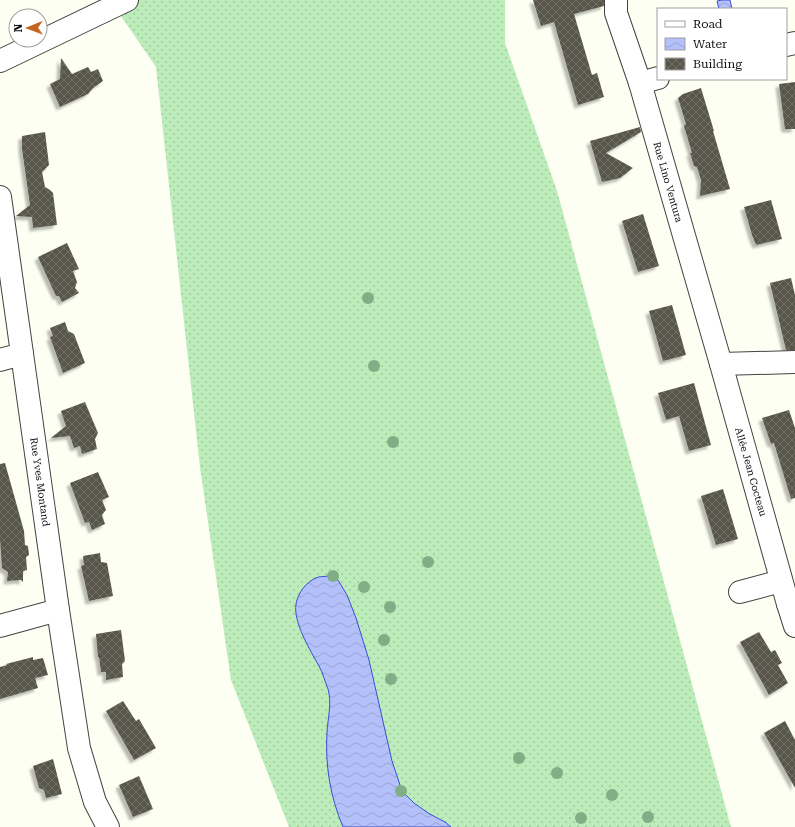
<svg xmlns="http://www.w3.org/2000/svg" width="795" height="827" font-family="'Roboto Serif',serif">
  <defs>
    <pattern id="grass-dots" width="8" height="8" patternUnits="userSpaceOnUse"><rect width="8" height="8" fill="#bcecb9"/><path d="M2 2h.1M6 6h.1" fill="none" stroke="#a1c99e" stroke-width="1.8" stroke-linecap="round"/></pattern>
    <pattern id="water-waves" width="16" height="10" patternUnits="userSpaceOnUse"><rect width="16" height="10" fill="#b4c0f9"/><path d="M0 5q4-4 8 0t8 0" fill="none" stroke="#9aa4d4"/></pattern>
    <pattern id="building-cross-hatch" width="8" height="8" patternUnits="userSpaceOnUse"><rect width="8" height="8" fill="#59574b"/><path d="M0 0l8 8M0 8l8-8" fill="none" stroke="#706f66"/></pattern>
    <filter id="shadow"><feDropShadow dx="-3.5" dy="3.5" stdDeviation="1" flood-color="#0004"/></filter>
  </defs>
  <rect width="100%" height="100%" fill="#fcfff2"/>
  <path fill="url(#grass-dots)" d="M110,0H505V43L557,191L731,827H289L231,680L200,467L156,67Z"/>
  <g fill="url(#water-waves)" stroke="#374fd4">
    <path d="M722,0H730L732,9H719L717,1Z"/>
    <path d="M328,576L338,580L347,595L356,618L369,660L392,761L402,791L414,803L428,813L445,822L451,827H343C330,796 325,765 327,732C328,717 332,703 328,689C325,682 323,673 319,666C310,650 293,622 296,604C298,593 306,582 316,578C319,576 324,577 328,576Z"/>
  </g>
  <g fill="url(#building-cross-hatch)" filter="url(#shadow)">
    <path d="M533,0H604V6L574,14L592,75L597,73L604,97L578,105L554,22L541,26Z"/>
    <path d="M61,58L72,74L88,67L91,72L98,69L103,81L93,88L88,94L60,107L50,84L60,79Z"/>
    <path d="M795,82V129H785L779,84Z"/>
    <path d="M701,88L714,131H713L730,189L700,196L701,180L697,167L694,166L690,153H692L684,126L686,124L678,98L683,94Z"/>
    <path d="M640,127L641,132L606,153L633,168L620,178L602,182L590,141Z"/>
    <path d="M45,132L49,165L42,172L45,187L50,190L53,193L57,225L33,228L32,217L16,216L30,205L22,149V136Z"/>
    <path d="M771,200L782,239L756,245L752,235L744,207Z"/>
    <path d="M643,214L659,266L638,272L622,221Z"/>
    <path d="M67,243L79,269L73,271L77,282L75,288L79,293L62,302L59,296H56L38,257Z"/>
    <path d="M791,278L795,295V350H786L770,283Z"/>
    <path d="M672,305L686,355L663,361L649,311Z"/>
    <path d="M65,322L68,331L74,334L85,363L63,373L50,337L53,336L50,328Z"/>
    <path d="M694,383L711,445L689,451L679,416L666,420L658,393Z"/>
    <path d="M85,402L98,433L95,439L97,449L82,454L80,446L74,448L70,436L51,438L66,426L61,411Z"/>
    <path d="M789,410L795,428V498L791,499L774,443L771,444L762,418Z"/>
    <path d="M5,463L24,531L25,545L28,546L29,555L26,557L27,570L23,571V582L21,580L7,581L8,572L2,568L0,539V464Z"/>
    <path d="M98,472L109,497L102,500L106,510L102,515L105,524L92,530L89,522L85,523L70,483Z"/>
    <path d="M723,489L738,539L716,545L701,496Z"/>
    <path d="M100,553L101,562L107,563L113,596L89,601L81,566L84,565L83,556Z"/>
    <path d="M121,630L125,661L122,664L123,677L106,680V672H101L99,657H98L96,634Z"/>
    <path d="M759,632L771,652L775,650L782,663L778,665L788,683L769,695L740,642Z"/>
    <path d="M33,657V660L43,658L48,675L35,678L38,688L0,699V667L7,665L6,664Z"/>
    <path d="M123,701L136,721L139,719L156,748L134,760L106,711Z"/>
    <path d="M785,721L795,740V788L764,733Z"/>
    <path d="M53,759L62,794L46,798L44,790L39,788L33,766Z"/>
    <path d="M139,776L153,809L133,817L119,785Z"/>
  </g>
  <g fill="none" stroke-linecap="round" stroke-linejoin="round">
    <g stroke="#434343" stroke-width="24">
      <g id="street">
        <path d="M616,0V13L640,83L721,364L788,604H795"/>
        <path d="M786,45L795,43"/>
        <path d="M0,61L127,0"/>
        <path d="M640,83L658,78"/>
        <path d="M0,197L58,610L79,748L95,802L108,827"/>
        <path d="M0,360L22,354"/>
        <path d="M721,364L795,362"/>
        <path d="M740,592L781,581"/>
        <path d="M788,604L795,626"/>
        <path d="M0,626L58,610"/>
      </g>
    </g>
    <use href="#street" stroke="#fff" stroke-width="22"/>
  </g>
  <g fill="#81ae87">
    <circle cx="368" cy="298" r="6"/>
    <circle cx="374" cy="366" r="6"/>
    <circle cx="393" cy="442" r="6"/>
    <circle cx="428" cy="562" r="6"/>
    <circle cx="333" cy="576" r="6"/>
    <circle cx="364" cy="587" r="6"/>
    <circle cx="390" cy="607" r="6"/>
    <circle cx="384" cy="640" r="6"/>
    <circle cx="391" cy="679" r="6"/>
    <circle cx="519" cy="758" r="6"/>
    <circle cx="557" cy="773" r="6"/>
    <circle cx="401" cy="791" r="6"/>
    <circle cx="612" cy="795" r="6"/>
    <circle cx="648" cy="817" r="6"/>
    <circle cx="581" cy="818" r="6"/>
  </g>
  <g text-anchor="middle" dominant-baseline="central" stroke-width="4" stroke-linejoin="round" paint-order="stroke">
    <g font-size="10" fill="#101010" stroke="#fff">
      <text transform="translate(668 182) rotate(74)">Rue Lino Ventura</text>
      <text transform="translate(751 472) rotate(74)">Allée Jean Cocteau</text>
      <text transform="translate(40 482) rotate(82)">Rue Yves Montand</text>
    </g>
  </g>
  <rect x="657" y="8" width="130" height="72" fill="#ffffff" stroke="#9f9f9f"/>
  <rect x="665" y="21" width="20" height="6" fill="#ffffff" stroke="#9f9f9f"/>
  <text x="693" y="28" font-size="12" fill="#101010">Road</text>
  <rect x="665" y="38" width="20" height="12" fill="url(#water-waves)" stroke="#9f9f9f"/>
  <text x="693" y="48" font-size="12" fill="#101010">Water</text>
  <rect x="665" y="58" width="20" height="12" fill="url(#building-cross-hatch)" stroke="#9f9f9f"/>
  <text x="693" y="68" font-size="12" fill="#101010">Building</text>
  <g transform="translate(28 28) rotate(269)"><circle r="19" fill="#ffffff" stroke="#9f9f9f"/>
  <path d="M0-3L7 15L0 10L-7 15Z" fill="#c76320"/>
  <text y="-6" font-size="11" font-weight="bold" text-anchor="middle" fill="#101010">N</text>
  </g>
</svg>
